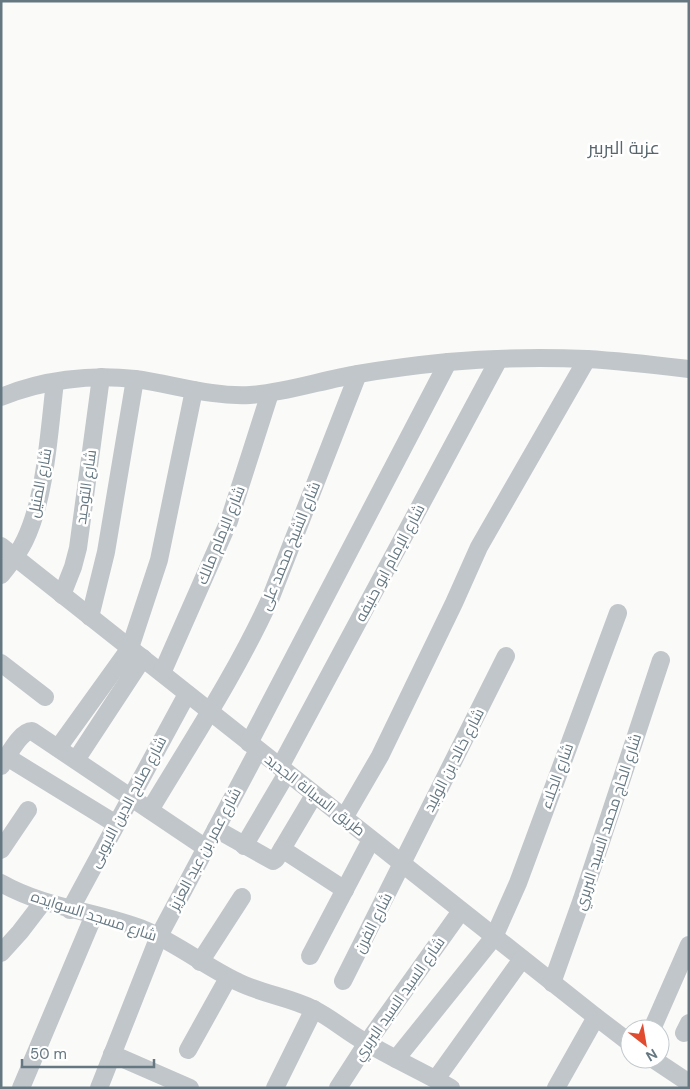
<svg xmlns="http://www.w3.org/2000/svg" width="690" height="1089" font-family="'DM Sans',Cairo,sans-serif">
  <rect width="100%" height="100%" fill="#fafaf8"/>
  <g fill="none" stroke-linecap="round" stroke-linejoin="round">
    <g stroke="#c1c6ca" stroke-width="18">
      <path d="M1,397C42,380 90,374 135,379C173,384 210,397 250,395C286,393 322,380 358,374C387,369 418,365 448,362C493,358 541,357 587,359C621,361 655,365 689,369"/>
      <path d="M1,546L596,1017L630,1043"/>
      <path d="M1,575C10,564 19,553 25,540C46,496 49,431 55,382"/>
      <path d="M62,595L73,567L78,548L101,377"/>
      <path d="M90,617L106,552L135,379"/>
      <path d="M1,663L45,697"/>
      <path d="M162,673L229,521L270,393"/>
      <path d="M249,743L448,362"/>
      <path d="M58,748L130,648L159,560L194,390"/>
      <path d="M7,757L116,824"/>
      <path d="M76,760L143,658"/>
      <path d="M1,766C8,756 20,731 32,731L206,848"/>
      <path d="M280,767L499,359"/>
      <path d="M150,810C192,740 237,672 271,597L358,374"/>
      <path d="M344,818L380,756L454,603L479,547L587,359"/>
      <path d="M216,829L273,861L276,859L314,795"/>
      <path d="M244,846L287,773"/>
      <path d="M282,849L345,890"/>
      <path d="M1,850L28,810"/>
      <path d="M1,883C47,909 97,911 145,930C178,944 206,967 238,982C262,994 289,997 313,1009C332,1018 348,1033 367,1043C394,1059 423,1072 451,1088"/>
      <path d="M70,910L187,694"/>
      <path d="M1,953L20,932L43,902"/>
      <path d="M310,956L371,840"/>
      <path d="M200,962L242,897"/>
      <path d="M343,981L506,656"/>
      <path d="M552,983L582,899L661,660"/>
      <path d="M652,1029L689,945"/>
      <path d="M684,1033L689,1023"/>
      <path d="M188,1050L228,978"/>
      <path d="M112,1054L190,1088"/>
      <path d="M396,1059L494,937L518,883L618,613"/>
      <path d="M653,1059L689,1083"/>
      <path d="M436,1079L522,959"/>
      <path d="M21,1088L94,915"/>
      <path d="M99,1088L159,936L258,750"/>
      <path d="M275,1088L314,1009"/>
      <path d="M338,1088L367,1043L461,911"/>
      <path d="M556,1088L596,1017"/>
    </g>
  </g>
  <g text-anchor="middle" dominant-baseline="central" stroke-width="5" stroke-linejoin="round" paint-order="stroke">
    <g font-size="15" fill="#657882" stroke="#fff">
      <text transform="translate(40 483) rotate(-79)">شارع المنيل</text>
      <text transform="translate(86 487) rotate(-82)">شارع التوحيد</text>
      <text transform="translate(221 535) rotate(-68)">شارع الإمام مالك</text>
      <text transform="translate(290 546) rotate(-68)">شارع الشيخ محمد على</text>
      <text transform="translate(390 563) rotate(-62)">شارع الإمام ابو حنيفه</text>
      <text transform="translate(454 760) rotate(-63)">شارع خالد بن الوليد</text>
      <text transform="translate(557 776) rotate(-70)">شارع الجلاء</text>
      <text transform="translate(315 795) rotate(38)">طريق السيالة الجديد</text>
      <text transform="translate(128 802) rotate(-62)">شارع صلاح الدين الايوبى</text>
      <text transform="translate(608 822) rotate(-72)">شارع الحاج محمد السيد البربري</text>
      <text transform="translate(205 849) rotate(-62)">شارع عمر بن عبد العزيز</text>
      <text transform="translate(94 916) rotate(18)">شارع مسجد السوايده</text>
      <text transform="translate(373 923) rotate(-63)">شارع الفرن</text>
      <text transform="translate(399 999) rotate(-55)">شارع السيد السيد البربري</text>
    </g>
    <g font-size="18" fill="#57656d" stroke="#fff">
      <text x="624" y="148">عزبة البربير</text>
    </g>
  </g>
  <rect width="690" height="1089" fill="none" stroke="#657882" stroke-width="5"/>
  <g transform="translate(645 1044) rotate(149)"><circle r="24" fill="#ffffff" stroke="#c1c9cd"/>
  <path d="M0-4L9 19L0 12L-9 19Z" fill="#e14c30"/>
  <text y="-8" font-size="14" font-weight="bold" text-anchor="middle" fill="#657882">N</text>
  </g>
  <path d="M22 1059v8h132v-8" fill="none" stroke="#657882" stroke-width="2.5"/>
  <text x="30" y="1059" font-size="15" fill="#657882" stroke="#ffffff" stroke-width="4" paint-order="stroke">50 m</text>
</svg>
